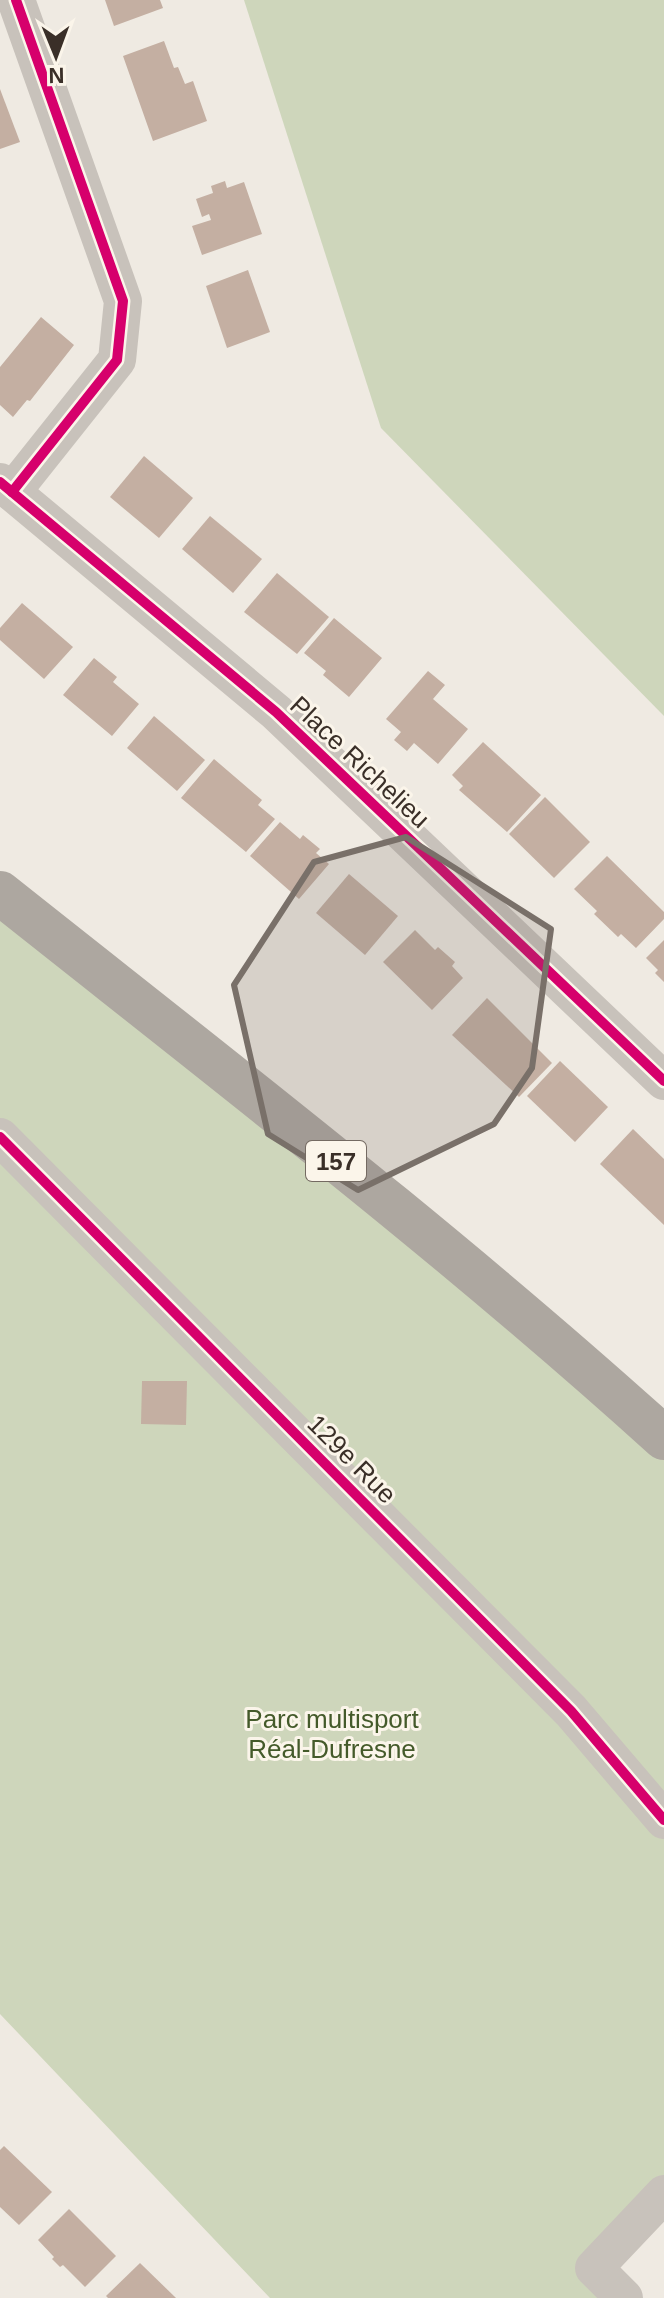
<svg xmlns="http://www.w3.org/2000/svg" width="664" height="2298" font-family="Arial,sans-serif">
  <rect width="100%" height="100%" fill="#efeae2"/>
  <g fill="#ced6bb">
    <path d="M244,0H664V716L381,428Z"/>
    <path d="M0,907L664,1454V2194L594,2268L624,2298H270L0,2014Z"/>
  </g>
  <g fill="#c4afa2">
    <path d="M105,0H160L163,8L114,26Z"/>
    <path d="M164,41L174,68L178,67L185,84L193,81L207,121L153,141L123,56Z"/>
    <path d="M0,89L20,142L0,149Z"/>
    <path d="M225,181L227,188L244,182L262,234L202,255L192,226L211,220L209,214L202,217L196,199L213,193L211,186Z"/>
    <path d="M248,270L270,332L227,348L206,286Z"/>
    <path d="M41,317L74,345L30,401L27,400L13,417L0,405V367Z"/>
    <path d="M144,456L193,498L159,538L110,497Z"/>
    <path d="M210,516L262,559L233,593L182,549Z"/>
    <path d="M277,573L329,617L297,654L244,612Z"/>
    <path d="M22,603L73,647L44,679L0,640V628Z"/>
    <path d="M334,618L382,658L349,697L323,675L326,671L304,653Z"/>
    <path d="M94,658L117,677L113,682L139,704L112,736L63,695Z"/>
    <path d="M428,671L445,685L433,699L468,729L438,764L414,743L407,751L394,740L401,732L386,719Z"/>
    <path d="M154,716L205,760L177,791L127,748Z"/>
    <path d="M483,742L541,795L507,832L459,790L463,786L452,775Z"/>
    <path d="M214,759L262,800L258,805L275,819L246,852L181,798Z"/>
    <path d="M545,797L590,842L554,878L509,834Z"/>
    <path d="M280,822L300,839L303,835L320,849L316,853L329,864L299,899L250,856Z"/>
    <path d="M607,856L664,912V919L636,948L621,934L618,937L594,914L597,911L574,889Z"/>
    <path d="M349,874L398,916L365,955L316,913Z"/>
    <path d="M415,930L435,950L438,947L455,962L452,966L463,978L432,1010L383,962Z"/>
    <path d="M664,940V982L655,973L658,970L646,958Z"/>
    <path d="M487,998L552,1063L519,1097L452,1035Z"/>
    <path d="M560,1061L608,1107L575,1142L527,1096Z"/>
    <path d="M633,1129L664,1159V1225L600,1164Z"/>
    <path d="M142,1381H187L186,1425L141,1424Z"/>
    <path d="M4,2146L52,2192L19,2225L0,2207V2150Z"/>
    <path d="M69,2209L116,2256L85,2287L63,2265L60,2267L52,2259L54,2257L38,2240Z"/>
    <path d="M140,2263L176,2298H108L106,2296Z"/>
  </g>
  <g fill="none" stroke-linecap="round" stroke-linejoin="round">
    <g stroke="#c8c2bb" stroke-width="38">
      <path d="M0,482L276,712L664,1081"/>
      <path d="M12,492L117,360L123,301L16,0"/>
      <path d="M0,1137L571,1711L664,1820"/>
      <path d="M624,2298L594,2268L664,2194"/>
    </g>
    <path stroke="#ada7a0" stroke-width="44" d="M0,893C224,1071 452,1246 664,1438"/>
    <g stroke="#fbf5ea" stroke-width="15">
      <g id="cycleway">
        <path d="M0,482L276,712L664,1081"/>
        <path d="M12,492L117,360L123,301L16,0"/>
        <path d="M0,1137L571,1711L664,1820"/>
      </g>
    </g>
    <use href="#cycleway" stroke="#d6006c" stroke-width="10"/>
  </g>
  <path fill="#797069" fill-opacity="0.2" stroke="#797069" stroke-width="6" stroke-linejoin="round" d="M406,837L551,929L532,1068L494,1124L358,1190L268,1134L234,985L314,862Z"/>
  <g text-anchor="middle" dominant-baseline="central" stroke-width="6" stroke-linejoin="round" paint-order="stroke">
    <rect fill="#fbf5ea" stroke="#746a62" stroke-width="2" x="306" y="1141" width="60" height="40" rx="6"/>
    <g font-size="24" font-weight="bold" fill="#3a2f28">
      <text x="336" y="1161">157</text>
    </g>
    <g font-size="26" fill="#3a2f28" stroke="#fbf5ea">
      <text transform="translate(360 762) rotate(43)">Place Richelieu</text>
      <text transform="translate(352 1459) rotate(45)">129e Rue</text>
    </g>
    <g font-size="26" fill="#445a2a" stroke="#fbf5ea">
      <text x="332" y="1719">Parc multisport<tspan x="332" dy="30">Réal-Dufresne</tspan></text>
    </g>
  </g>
  <g transform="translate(56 56) rotate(179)" stroke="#fbf5ea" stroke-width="6" paint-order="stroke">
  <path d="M0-6L14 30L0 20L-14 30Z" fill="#3a2f28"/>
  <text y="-12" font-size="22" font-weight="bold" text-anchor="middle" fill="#3a2f28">N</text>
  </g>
</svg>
